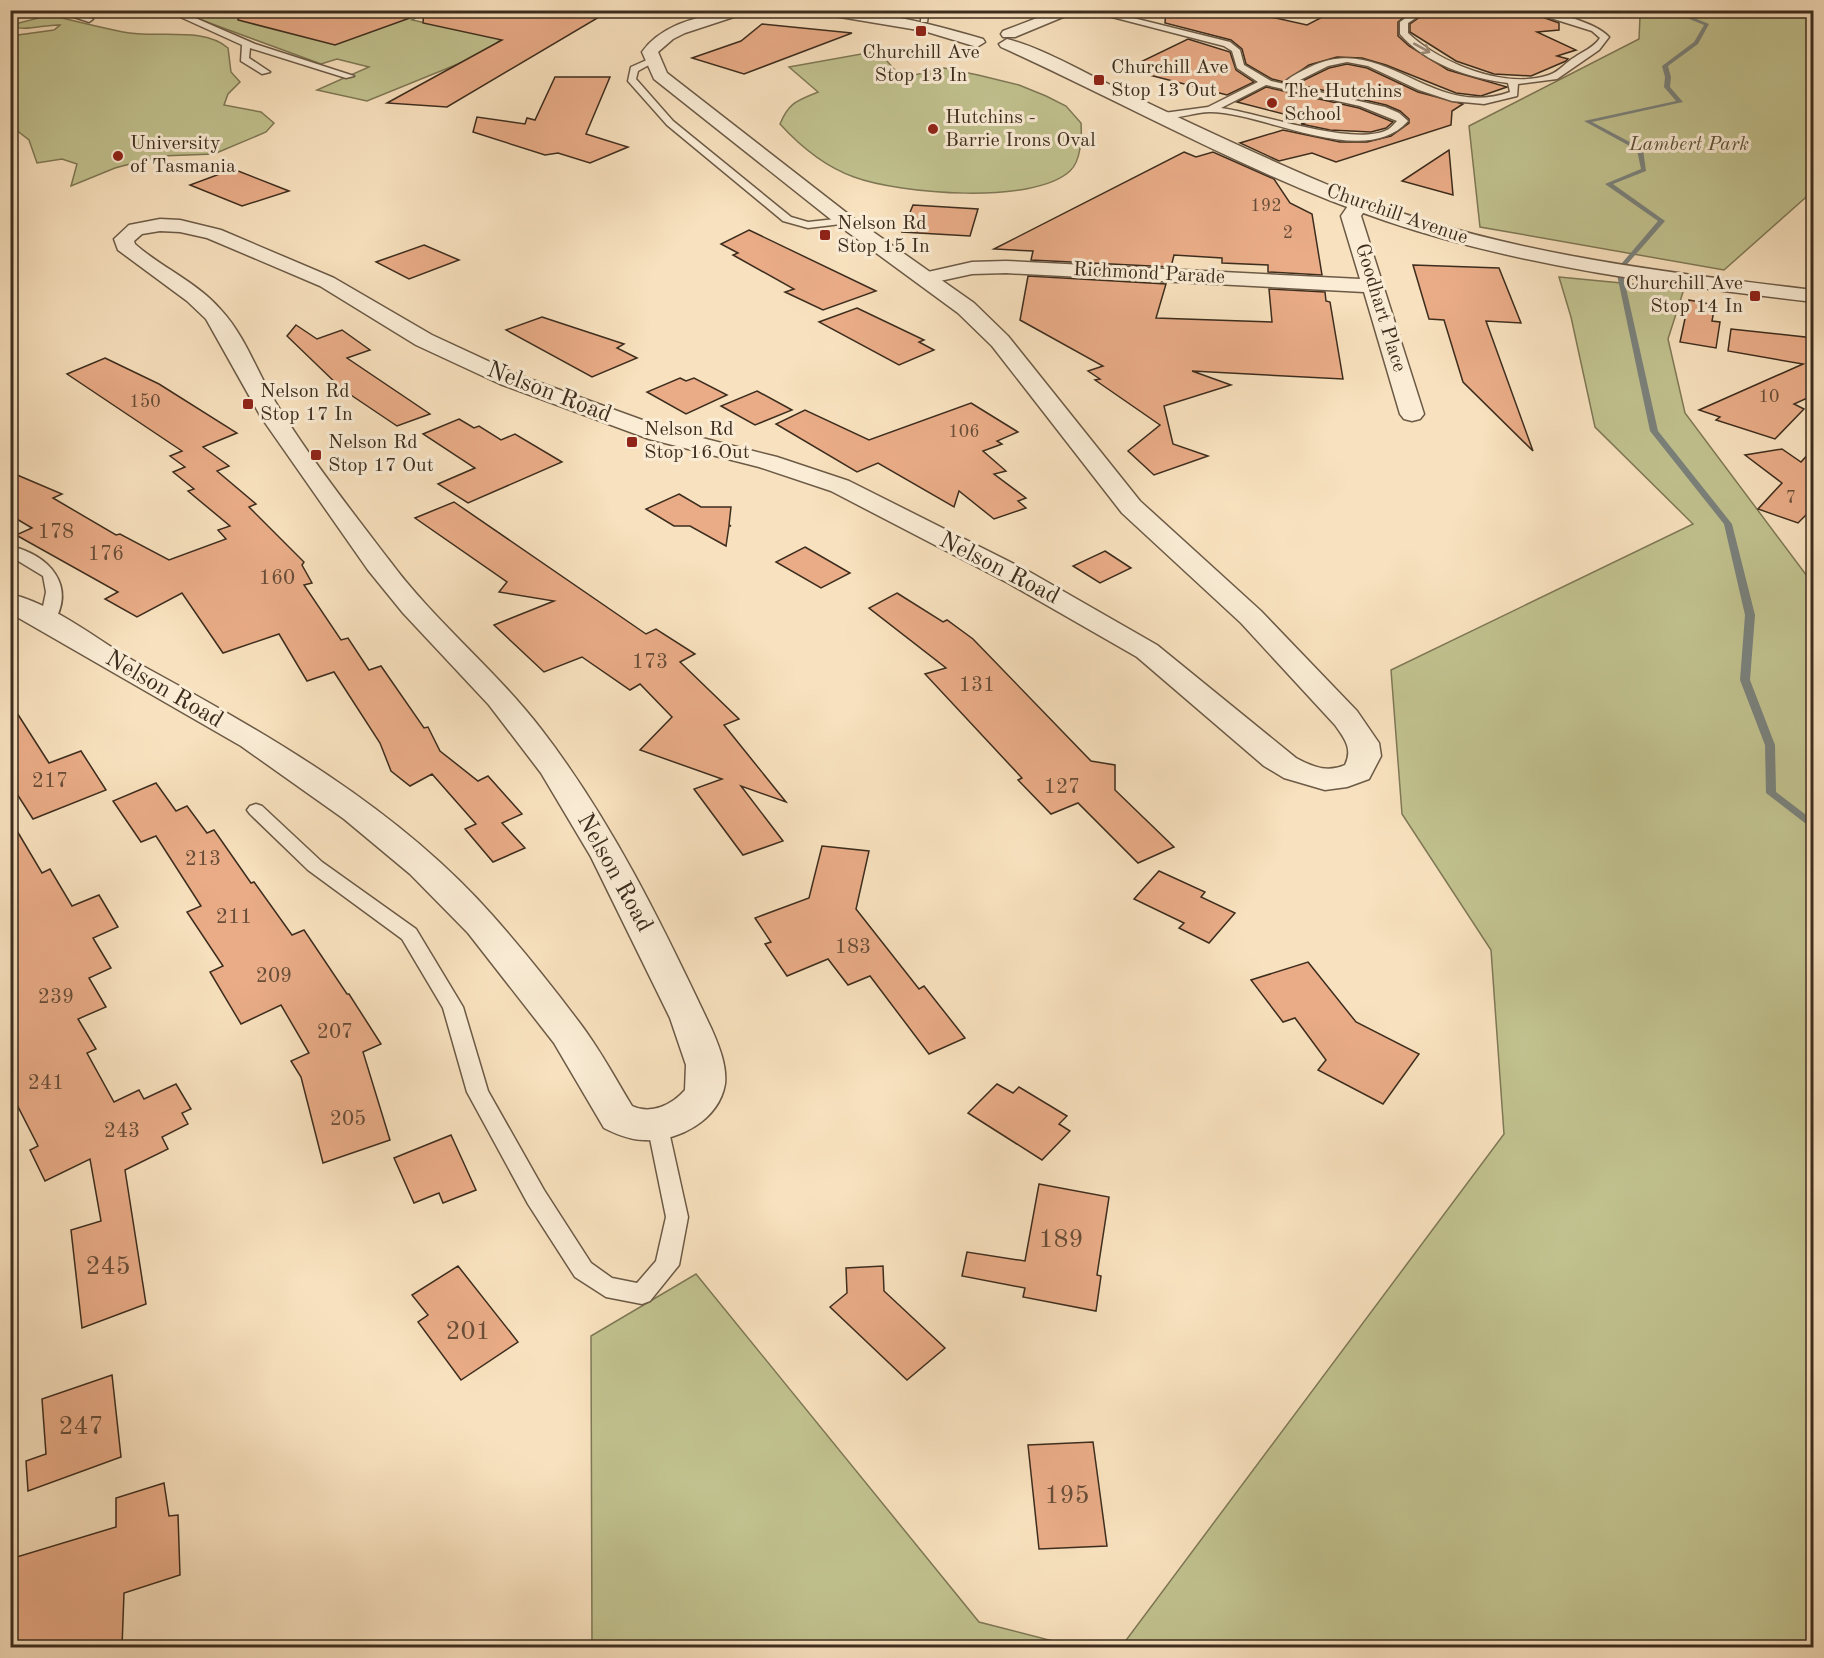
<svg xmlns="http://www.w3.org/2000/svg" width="1824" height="1658" font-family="'Old Standard TT',serif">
  <rect width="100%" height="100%" fill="#f8e1be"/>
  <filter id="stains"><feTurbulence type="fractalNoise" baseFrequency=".00333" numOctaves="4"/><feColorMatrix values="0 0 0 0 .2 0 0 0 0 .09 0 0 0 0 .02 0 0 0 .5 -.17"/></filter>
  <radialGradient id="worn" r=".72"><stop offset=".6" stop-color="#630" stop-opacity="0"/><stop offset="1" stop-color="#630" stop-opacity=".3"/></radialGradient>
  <g fill="#c1c28f" stroke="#7f7856" stroke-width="1.5">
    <path d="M332,10L392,13L417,17L412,20L458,30L577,11L499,41L485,53L367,101L317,90L369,67L337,59L321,64L177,11Z"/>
    <path d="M1590,11H1813V191L1724,270L1480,227L1469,126L1639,39L1640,17L1593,16Z"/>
    <path d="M50,15C74,21 99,27 123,32C156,39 202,26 228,48L231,72L240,82L228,94L224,105L261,112L274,123L266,132L214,154L160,156L115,168L71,186L77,164L62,159L37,163L29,140L11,126V36L54,30L60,25C45,24 22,33 11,25Z"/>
    <path d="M878,51L902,78L944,68L978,75L1019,85L1046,96L1066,106L1081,123C1082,137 1081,161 1070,171C1033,205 900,194 854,177C826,167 800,146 780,124C789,102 797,101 818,92L789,67Z"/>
    <path d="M1559,277L1684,289L1668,339L1685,413L1813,584V1647H1121L1504,1134L1491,950L1402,814L1391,670L1693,524L1595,427L1571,317Z"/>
    <path d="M696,1274L979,1622L1076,1647H592L591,1336Z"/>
  </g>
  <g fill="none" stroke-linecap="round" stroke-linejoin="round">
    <path fill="#7a827d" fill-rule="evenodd" d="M1667,10H1675L1709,24L1698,44L1668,66L1671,77L1670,87L1683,102L1592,122L1643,149L1646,171L1613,184L1665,221L1622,270L1658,431L1732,524L1755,615L1750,680L1775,745L1776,792L1814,821V830L1766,793L1765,745L1740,680L1745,615L1724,524L1650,431L1616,270L1658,221L1605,184L1641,169L1637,150L1584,121L1676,101L1664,87L1665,77L1662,66L1694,42L1704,25Z"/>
  </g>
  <g fill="#e9ac87" stroke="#3d2d1e" stroke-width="1.5">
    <path d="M240,10H420L421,14L335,45L238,20Z"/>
    <path d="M424,10H611L447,107L387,103L502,40L423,23Z"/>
    <path d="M1166,10H1240L1307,25L1336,10H1412L1398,22V36L1409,46L1448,70L1507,87L1481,96L1456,93L1386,65L1362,58L1337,57L1309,65L1284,82L1272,79L1246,64L1242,49L1231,40L1165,23Z"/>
    <path d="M1430,10H1523L1559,23V30L1537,32L1576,50L1557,56L1568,59L1566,61L1531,76L1494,74L1456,61L1410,32V24Z"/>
    <path d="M762,24L852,33L744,74L692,58L741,41Z"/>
    <path d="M1188,39L1230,52L1236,70L1254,82L1227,95L1126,69Z"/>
    <path d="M1347,64L1367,68L1418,92L1463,104L1452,111L1451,125L1336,162L1312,153L1279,161L1240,143L1283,130L1340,142H1367L1391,136L1409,123V119L1400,111L1386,105L1296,84L1329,68Z"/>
    <path d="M555,77H610L586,134L628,147L590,163L558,153L545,155L473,132L477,117L525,124L527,118L535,120Z"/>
    <path d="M1266,87L1359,108L1393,122L1386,128L1371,132L1330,130L1301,124L1311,121L1237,102Z"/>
    <path d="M1449,150L1453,195L1402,181Z"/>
    <path d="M1184,152L1196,157L1213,152L1274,179L1290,203L1312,214L1322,275L1268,272V265L1222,263V258L1174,255L1171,267L1031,260L1033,251L994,249Z"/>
    <path d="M233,169L289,191L242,206L190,185Z"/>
    <path d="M913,205L978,209L970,236L902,232Z"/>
    <path d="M749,230L876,291L823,310L785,292L794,289L733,255L738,253L721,244Z"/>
    <path d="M424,245L459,260L409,279L376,262Z"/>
    <path d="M1413,265L1499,268L1521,323L1486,321L1533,451L1463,382L1444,320L1429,319Z"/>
    <path d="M1028,276L1166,284L1156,318L1272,322L1269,289L1325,292L1326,301L1330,302L1343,379L1192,371L1231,385L1164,406L1173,444L1208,456L1154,475L1128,451L1160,425L1095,380L1100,379L1088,371L1103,366L1020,320Z"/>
    <path d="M1689,300L1715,305L1712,321L1720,322L1716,348L1680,342Z"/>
    <path d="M857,308L924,340L919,342L934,350L899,365L819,322Z"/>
    <path d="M542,317L624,344L617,348L637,358L592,377L506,330Z"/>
    <path d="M296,325L317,339L342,330L370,350L347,358L430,414L397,426L342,389L287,336Z"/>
    <path d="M1731,329L1814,338V395L1794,404L1804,409L1775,439L1716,420L1720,417L1699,410L1803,364L1728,351Z"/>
    <path d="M105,358L159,384L237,433L203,447L229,466L217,471L256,504L249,507L304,562L302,565L312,583L304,585L341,640L348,638L369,670L381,666L424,728L428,727L440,751L478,781L488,776L522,814L502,823L525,848L493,862L465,829L476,824L432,774L410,786L391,771L380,743L334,672L307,681L279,634L223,653L182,593L137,617L105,599L118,592L16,535L32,528L10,515V472L62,494L53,498L116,535L120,534L169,560L226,539L218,530L230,526L188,491L194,489L173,472L185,467L170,456L182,451L67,374Z"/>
    <path d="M680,378L686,381L694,378L727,395L686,414L647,392Z"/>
    <path d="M757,391L792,410L755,425L721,406Z"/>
    <path d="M971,403L1018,432L997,441L1002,444L983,451L1006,471L994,474L1026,498L1018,501L1026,508L994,519L959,491L954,507L878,463L857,472L776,424L805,410L869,440Z"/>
    <path d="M459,419L474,428L479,426L501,440L515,434L562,462L468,503L438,484L475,468L423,434Z"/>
    <path d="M1814,448V507L1798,523L1758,509L1782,483L1745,455L1782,449L1801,462Z"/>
    <path d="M679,494L701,507H731L729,525L731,526H729L726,546L690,526H674L646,509Z"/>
    <path d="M454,502L646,634L656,629L695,654L680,662L739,719L724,725L786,802L741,786L783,841L743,855L694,789L722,779L640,750L672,717L640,684L630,690L582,657L544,672L494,625L554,601L499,592L507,582L415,518Z"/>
    <path d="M805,547L850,573L821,588L776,562Z"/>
    <path d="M1105,551L1131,568L1100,583L1073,566Z"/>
    <path d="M897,593L943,622L947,620L973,639L1091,761L1115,765V790L1174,847L1138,863L1078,803L1051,814L1018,780L1022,778L925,674L946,668L869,608Z"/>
    <path d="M10,702L49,763L81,751L106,790L33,819L10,783Z"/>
    <path d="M156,783L176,811L187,806L207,833L214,830L251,883L254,882L292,935L304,930L347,994H349L381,1044L363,1052L390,1140L323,1163L301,1077L291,1061L309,1053L281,1005L241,1024L210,972L223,966L187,912L201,906L156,836L141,842L113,801Z"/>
    <path d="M10,819L42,873L50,869L72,906L99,895L118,927L93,938L111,968L89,978L106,1007L78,1019L96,1049L87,1053L114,1102L139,1090L144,1099L176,1084L191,1109L182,1113L188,1124L162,1137L168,1149L125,1170L146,1304L82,1328L71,1230L101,1221L90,1159L45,1181L30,1150L38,1146L10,1091Z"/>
    <path d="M822,846L869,851L856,909L919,989L924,986L965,1038L929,1054L870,976L848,985L828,959L787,976L765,944L771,942L755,918L809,898Z"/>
    <path d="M1159,871L1205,892L1201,897L1235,913L1209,943L1179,928L1184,923L1134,899Z"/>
    <path d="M1308,962L1356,1022L1419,1054L1383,1104L1318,1070L1326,1060L1295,1018L1283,1022L1251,980Z"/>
    <path d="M997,1084L1013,1093L1019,1087L1067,1116L1059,1124L1070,1131L1042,1160L968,1113Z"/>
    <path d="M451,1135L476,1190L443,1203L439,1193L414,1203L394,1158Z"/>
    <path d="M1039,1184L1109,1197L1097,1275L1101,1276L1096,1311L1023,1297L1025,1288L962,1276L967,1252L1025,1261Z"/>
    <path d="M458,1266L518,1342L461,1380L418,1322L428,1315L412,1295Z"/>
    <path d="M883,1266L884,1291L945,1348L907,1380L830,1307L847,1293L846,1268Z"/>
    <path d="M112,1375L121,1457L28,1491L26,1461L46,1454L42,1399Z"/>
    <path d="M1093,1442L1107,1546L1039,1549L1028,1445Z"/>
    <path d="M164,1483L169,1516L178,1515L180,1575L124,1593L122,1647H10V1559L116,1527V1498Z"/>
  </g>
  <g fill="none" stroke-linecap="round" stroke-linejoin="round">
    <g stroke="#6c5a46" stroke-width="3">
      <g id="service">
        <path d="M53,10H68L93,19L89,22Z"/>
        <path d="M165,10H177L255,44L354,76L346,78L250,48L249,58L270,72L262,74L241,61L242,45Z"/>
        <path d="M929,10H981L928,16L927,22H921V13Z"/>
        <path d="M1085,10H1101L1230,42L1240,50L1244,65L1271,81L1385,107L1399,113L1408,121C1365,170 1264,112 1210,112C1194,112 1177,120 1161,118V114L1164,113L1208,107L1258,82L1237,68L1232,51L1224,46ZM1266,85L1360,106L1397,121C1394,124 1390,129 1387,130C1352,147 1260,113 1221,108Z"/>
        <path d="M1417,10H1428L1408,23V33C1440,63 1505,90 1549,75C1559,72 1566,62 1575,57C1584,51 1594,47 1600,38L1592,31L1525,10C1548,10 1594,21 1609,37L1599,50L1557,79L1518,84L1517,96L1484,104L1452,101L1419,90L1368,66L1347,62L1328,66L1294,83L1286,81C1293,75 1302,71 1310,67C1385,31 1430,121 1510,92L1508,83C1469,78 1426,64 1400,34V22Z"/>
        <path d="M649,59L656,61L638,71L636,79L673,121L791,217L808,222L845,218L849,219V223L808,228L783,221L667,125L628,81L631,67Z"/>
        <path d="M10,546C49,555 77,585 53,624H43L40,621L46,592L43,576L10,556Z"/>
        <path d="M256,804L262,806L322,862L416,929L463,1007L488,1091L544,1190L591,1263L612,1278L637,1283L656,1261L666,1217L647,1124L650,1118L658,1115L666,1118L688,1217L679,1265L650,1301L642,1304L606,1297L575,1277L528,1204L467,1092L443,1008L402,939L308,870L250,814L247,810L250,806Z"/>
      </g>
    </g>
    <g stroke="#6c5a46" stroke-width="3">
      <path id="minor" d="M1359,198L1369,204L1361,216L1424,414L1420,419L1412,421L1404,419L1400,414L1364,292L1006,273L972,274L926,284L919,282L915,278L919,274L972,262L1006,261L1360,279L1341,216L1352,200Z"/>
    </g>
    <g stroke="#6c5a46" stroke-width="3">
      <g id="tertiary">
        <path d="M728,10H755L685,33L673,39L658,52L667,73L852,217L974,303L1008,336L1140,501L1261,611L1357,711L1379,743L1381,756L1369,779L1347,787L1325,790L1284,778L1264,766L1137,657L1008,583L831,491L759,467L649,439L500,384L416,345L320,286L207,238L180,232L160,231L142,234L134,241L135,244C162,268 197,282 221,310C246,337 257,373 276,403C310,458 350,509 389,560C434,621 495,669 541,729C612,821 663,926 712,1030C719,1046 727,1066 725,1084C719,1120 678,1142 644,1140C630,1140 616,1134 604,1128L554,1043L468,933L410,874L344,819L241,746L10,613V594C57,605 99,642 141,665C267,734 397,807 493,916C523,950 552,986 579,1022C599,1048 615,1078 632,1106C651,1115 672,1105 685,1090L686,1065L670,1018L591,857L541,773L489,705L403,613L368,570L261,417L206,319L187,301L118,250L114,239L129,225L160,219L180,220L221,230L334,278L432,335L516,374L667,429L777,457L849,481L1028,571L1157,645L1296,758C1313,767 1327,773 1345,765C1353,749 1345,739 1335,725L1241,623L1122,513L992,346L958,313L838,225L654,79L642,52C662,24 697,18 728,10Z"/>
        <path d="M821,10C877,10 929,23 983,39L985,42L977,47L924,31L828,15Z"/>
        <path d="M1058,10H1080L1015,37H1003L1001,34L1003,31Z"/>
        <path d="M1007,39C1043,48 1088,75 1123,91C1196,126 1270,161 1345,192C1494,253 1655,271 1814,290V302C1669,285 1525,268 1386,221C1253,176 1129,105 1001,47L999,44Z"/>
      </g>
    </g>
    <use href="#service" fill="#faecd5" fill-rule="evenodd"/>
    <use href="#minor" fill="#faecd5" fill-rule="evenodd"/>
    <use href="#tertiary" fill="#faecd5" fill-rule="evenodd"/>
  </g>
  <defs><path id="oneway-shaft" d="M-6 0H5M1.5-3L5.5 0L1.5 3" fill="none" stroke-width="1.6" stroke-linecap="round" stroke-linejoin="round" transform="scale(1.5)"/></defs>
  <use stroke="#9c8c7a" href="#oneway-shaft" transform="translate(1422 48) rotate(29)"/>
  <g fill="#8f2418" stroke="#faecd5" stroke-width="2">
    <rect x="915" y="25" width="12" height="12" rx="3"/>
    <rect x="1093" y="74" width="12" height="12" rx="3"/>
    <circle cx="1272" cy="103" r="6"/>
    <circle cx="933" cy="129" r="6"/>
    <circle cx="118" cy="156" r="6"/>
    <rect x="819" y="229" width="12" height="12" rx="3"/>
    <rect x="1749" y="290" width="12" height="12" rx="3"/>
    <rect x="242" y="398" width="12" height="12" rx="3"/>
    <rect x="626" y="436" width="12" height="12" rx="3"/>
    <rect x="310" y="449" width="12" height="12" rx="3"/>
  </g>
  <g text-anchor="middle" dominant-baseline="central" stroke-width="6" stroke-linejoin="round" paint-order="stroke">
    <g font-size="18" fill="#684d38">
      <text x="1266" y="206">192</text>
      <text x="1288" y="233">2</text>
      <text x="1769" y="397">10</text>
      <text x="145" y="402">150</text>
      <text x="964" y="432">106</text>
      <text x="1791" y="498">7</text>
    </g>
    <g font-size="20" fill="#3d2d1e" stroke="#faecd5" text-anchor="start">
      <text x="921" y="53" text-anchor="middle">Churchill Ave<tspan x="921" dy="23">Stop 13 In</tspan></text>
      <text x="1111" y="68">Churchill Ave<tspan x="1111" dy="23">Stop 13 Out</tspan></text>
      <text x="1284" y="92">The Hutchins<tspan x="1284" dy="23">School</tspan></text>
      <text x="945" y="118">Hutchins -<tspan x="945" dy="23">Barrie Irons Oval</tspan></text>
      <text x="130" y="144">University<tspan x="130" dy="23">of Tasmania</tspan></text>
      <text x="837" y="224">Nelson Rd<tspan x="837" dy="23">Stop 15 In</tspan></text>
      <text x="1743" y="284" text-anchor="end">Churchill Ave<tspan x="1743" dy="23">Stop 14 In</tspan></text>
      <text x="260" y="392">Nelson Rd<tspan x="260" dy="23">Stop 17 In</tspan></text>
      <text x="644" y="430">Nelson Rd<tspan x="644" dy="23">Stop 16 Out</tspan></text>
      <text x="328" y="443">Nelson Rd<tspan x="328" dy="23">Stop 17 Out</tspan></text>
    </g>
    <g font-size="20" font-style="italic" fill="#5e523a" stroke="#faecd5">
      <text x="1689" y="145">Lambert Park</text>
    </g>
    <g font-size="20" fill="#3d2d1e" stroke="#faecd5">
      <text transform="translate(1397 215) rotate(19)">Churchill Avenue</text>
      <text transform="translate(1149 274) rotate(3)">Richmond Parade</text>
      <text transform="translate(1380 308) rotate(73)">Goodhart Place</text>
    </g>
    <g font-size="21" fill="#684d38">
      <text x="56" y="532">178</text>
      <text x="106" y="554">176</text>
      <text x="277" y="578">160</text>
      <text x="650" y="662">173</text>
      <text x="977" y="685">131</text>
      <text x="50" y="781">217</text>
      <text x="1062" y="787">127</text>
      <text x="203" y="859">213</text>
      <text x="234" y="917">211</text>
      <text x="853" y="947">183</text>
      <text x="274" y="976">209</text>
      <text x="56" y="997">239</text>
      <text x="335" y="1032">207</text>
      <text x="46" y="1083">241</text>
      <text x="348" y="1119">205</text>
      <text x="122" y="1131">243</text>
    </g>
    <g font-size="24" fill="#3d2d1e" stroke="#faecd5">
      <text transform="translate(549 393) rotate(21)">Nelson Road</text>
      <text transform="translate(999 569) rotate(27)">Nelson Road</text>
      <text transform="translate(164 690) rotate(30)">Nelson Road</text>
      <text transform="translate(614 873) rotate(61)">Nelson Road</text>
    </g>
    <g font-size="26" fill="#684d38">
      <text x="1061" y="1240">189</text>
      <text x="108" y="1267">245</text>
      <text x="468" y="1332">201</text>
      <text x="81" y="1427">247</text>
      <text x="1067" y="1496">195</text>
    </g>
  </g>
  <rect width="1824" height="1658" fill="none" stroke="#f8e1be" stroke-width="36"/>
  <rect x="12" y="12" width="1800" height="1634" fill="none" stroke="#3d2d1e" stroke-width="3"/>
  <rect x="18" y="18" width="1788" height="1622" fill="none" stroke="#3d2d1e" stroke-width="1.5"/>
  <rect width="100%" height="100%" filter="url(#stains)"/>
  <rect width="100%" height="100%" fill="url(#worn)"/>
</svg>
